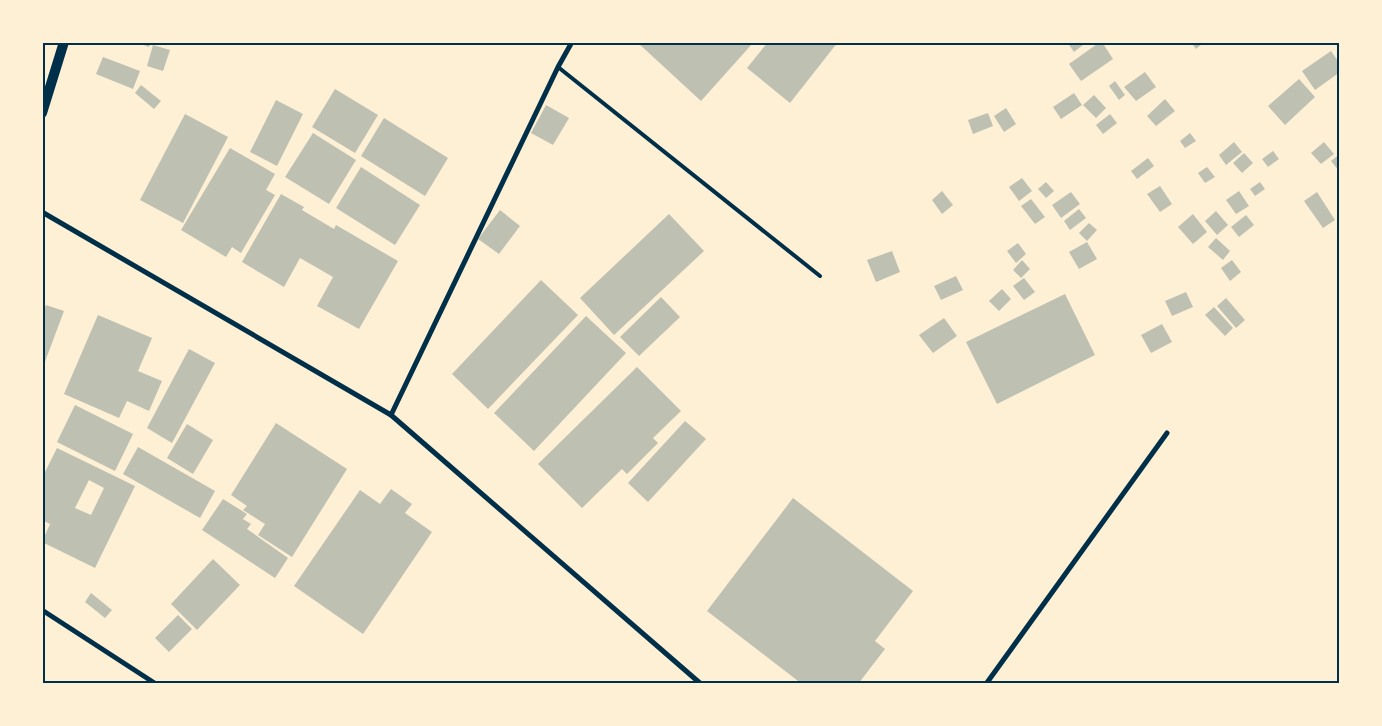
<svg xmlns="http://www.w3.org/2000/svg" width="1382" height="726" font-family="Merriweather,serif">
  <rect width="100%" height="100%" fill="#fdf0d5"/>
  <g fill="#bec0b2" fill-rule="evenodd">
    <path d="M136,42H151L149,47Z"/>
    <path d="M637,42H751L752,44L701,101Z"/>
    <path d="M768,42H838L790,103L747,68Z"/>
    <path d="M1067,42H1082L1083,45L1074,52Z"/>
    <path d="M1100,42H1102L1113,59L1081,81L1069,64Z"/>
    <path d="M1191,42H1204L1196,49Z"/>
    <path d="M153,45L170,50L163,71L147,66Z"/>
    <path d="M1331,51L1340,64V72L1315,90L1302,71Z"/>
    <path d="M103,57L140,71L133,89L96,74Z"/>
    <path d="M1145,72L1156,87L1136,101L1124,87Z"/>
    <path d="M1299,79L1315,97L1285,125L1268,106Z"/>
    <path d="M1115,81L1125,95L1119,100L1109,86Z"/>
    <path d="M141,85L161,101L154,109L135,93Z"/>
    <path d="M335,89L378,115L355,153L312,127Z"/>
    <path d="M1074,93L1082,105L1061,119L1053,107Z"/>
    <path d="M1094,95L1106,108L1096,118L1083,105Z"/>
    <path d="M1165,99L1175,111L1156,126L1147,116Z"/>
    <path d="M276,100L303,114L277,166L250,152Z"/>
    <path d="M546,105L569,118L553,145L531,133Z"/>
    <path d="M1006,108L1016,124L1004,132L994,116Z"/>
    <path d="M988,113L993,126L973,134L968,120Z"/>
    <path d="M185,114L228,137L183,223L140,200Z"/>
    <path d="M1110,114L1117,123L1103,134L1096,125Z"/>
    <path d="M384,118L448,158L425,196L361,156Z"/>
    <path d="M313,133L356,160L329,204L285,177Z"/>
    <path d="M1190,133L1196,141L1185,148L1180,141Z"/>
    <path d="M1234,142L1242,152L1226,165L1219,155Z"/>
    <path d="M1324,142L1334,154L1321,164L1311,153Z"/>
    <path d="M230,148L275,174L266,190L275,195L241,253L232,247L226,257L181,230Z"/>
    <path d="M1273,151L1279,159L1268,167L1262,159Z"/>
    <path d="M1244,153L1253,163L1242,173L1233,163Z"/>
    <path d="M1340,154V172L1331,161Z"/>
    <path d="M1148,158L1154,166L1137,179L1131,171Z"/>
    <path d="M361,167L420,205L395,245L336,208Z"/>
    <path d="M1207,167L1215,177L1205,183L1198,173Z"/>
    <path d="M1022,178L1032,191L1019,201L1009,187Z"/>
    <path d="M1046,182L1054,191L1046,198L1038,189Z"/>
    <path d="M1260,182L1265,189L1255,196L1250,189Z"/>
    <path d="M1160,186L1172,204L1160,212L1147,194Z"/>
    <path d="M942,191L953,205L942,214L932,200Z"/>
    <path d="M1239,191L1249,206L1236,214L1226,200Z"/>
    <path d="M1071,192L1080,204L1061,218L1052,205Z"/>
    <path d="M1317,192L1335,220L1323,228L1304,201Z"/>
    <path d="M281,194L304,207L302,210L334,229L336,225L398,261L359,329L317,306L333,277L300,258L284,287L242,262Z"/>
    <path d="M1031,199L1045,217L1035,224L1021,206Z"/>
    <path d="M1079,209L1086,218L1070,230L1064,221Z"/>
    <path d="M500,210L520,226L499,254L478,239Z"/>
    <path d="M1216,211L1228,225L1217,235L1205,221Z"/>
    <path d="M669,214L704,251L614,335L580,298Z"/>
    <path d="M1193,214L1207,232L1193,244L1178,227Z"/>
    <path d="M1246,215L1254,225L1239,237L1231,227Z"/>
    <path d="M1089,223L1097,230L1087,241L1079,233Z"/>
    <path d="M1216,238L1230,251L1223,260L1208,247Z"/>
    <path d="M1087,242L1097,259L1079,269L1069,252Z"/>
    <path d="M1018,243L1026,254L1016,263L1007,251Z"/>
    <path d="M892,251L900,272L876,282L867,260Z"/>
    <path d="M1022,260L1030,269L1021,278L1013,270Z"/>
    <path d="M1232,260L1241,272L1230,281L1221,268Z"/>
    <path d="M956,276L963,290L941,300L934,286Z"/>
    <path d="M1024,278L1035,292L1024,300L1013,286Z"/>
    <path d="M541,280L578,315L488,409L452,374Z"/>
    <path d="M1002,289L1011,299L999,311L989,301Z"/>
    <path d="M1186,292L1193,307L1172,316L1165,301Z"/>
    <path d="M1065,294L1095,355L997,404L966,342Z"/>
    <path d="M661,297L680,317L639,356L620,337Z"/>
    <path d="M1226,298L1245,320L1236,328L1217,306Z"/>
    <path d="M46,305L64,311L43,367L42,314Z"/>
    <path d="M1214,307L1233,328L1225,336L1205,315Z"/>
    <path d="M98,315L152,338L138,371L162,381L149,411L127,401L119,418L64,394Z"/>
    <path d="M586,316L626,353L534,451L494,413Z"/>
    <path d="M944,318L957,336L933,353L919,335Z"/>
    <path d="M1162,324L1172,342L1151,353L1141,335Z"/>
    <path d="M189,349L215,363L172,443L147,428Z"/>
    <path d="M637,367L681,411L653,438L658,443L627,474L622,469L582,508L538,464Z"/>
    <path d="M75,405L133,434L115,471L57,442Z"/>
    <path d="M685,421L706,439L648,502L628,483Z"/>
    <path d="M276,423L347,469L292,557L258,535L265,524L243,510L247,506L231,495Z"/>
    <path d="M187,424L213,440L193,474L167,458Z"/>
    <path d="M138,447L215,491L200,518L123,474Z"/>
    <path d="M57,448L135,486L95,568L42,542L50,524L42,520V478ZM89,480L104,488L91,515L75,508Z"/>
    <path d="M391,489L412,504L405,513L432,532L363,634L294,586L360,490L380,504Z"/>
    <path d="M793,498L913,591L875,641L885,649L858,684H802L707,611Z"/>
    <path d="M223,499L247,514L243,519L251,524L247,529L288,558L275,578L202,530Z"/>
    <path d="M213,559L240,585L197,630L171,604Z"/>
    <path d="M91,593L112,610L105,618L85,602Z"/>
    <path d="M178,615L192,629L169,652L155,638Z"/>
  </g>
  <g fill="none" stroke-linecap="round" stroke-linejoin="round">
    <path stroke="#003049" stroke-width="4" d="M558,67L820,276"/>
    <g stroke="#003049" stroke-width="5">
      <path d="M42,212L391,415L701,684"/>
      <path d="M391,415L558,67L572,42"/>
      <path d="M42,610L156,684"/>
      <path d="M986,684L1167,433"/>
    </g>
    <path stroke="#003049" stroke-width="10" d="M42,113L64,42"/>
  </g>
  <rect width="1382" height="726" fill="none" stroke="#fdf0d5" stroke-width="88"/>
  <rect x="44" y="44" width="1294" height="638" fill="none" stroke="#003049" stroke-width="2"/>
</svg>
